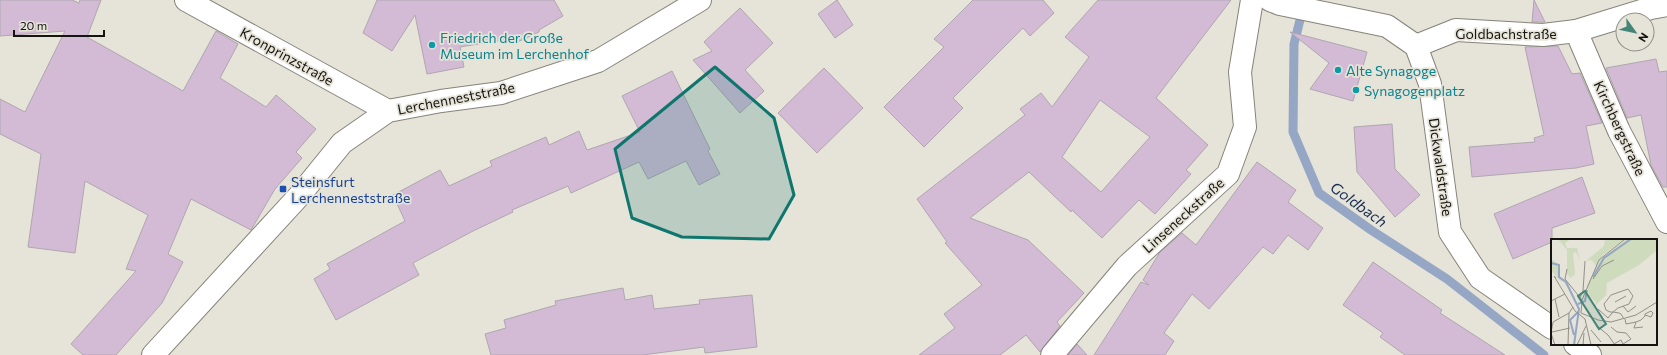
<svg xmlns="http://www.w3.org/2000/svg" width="1667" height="355" font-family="Commissioner,sans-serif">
  <rect width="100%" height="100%" fill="#e6e3d8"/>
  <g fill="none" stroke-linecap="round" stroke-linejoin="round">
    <path stroke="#95a7c4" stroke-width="9" d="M1303,8L1294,44L1293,132L1319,193L1371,230L1447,279L1544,355"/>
  </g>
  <g fill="#d3bbd6" stroke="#aea7af" fill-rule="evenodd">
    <path d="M0,0H72L79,3L80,0H101L87,37L183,91L216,31L238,44L220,78L266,107L276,95L316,129L296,152L302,158L275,189L251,230L191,199L168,254L183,262L162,303L116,355H83L71,344L136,271L126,269L148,215L85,181L75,253L28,247L41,154L0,134V99L25,112L65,31L0,36Z"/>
    <path d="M377,0H554L563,16L539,30V32L513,44L509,39L460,47L464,67L427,74L415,15L392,51L363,33Z"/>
    <path d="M837,0L853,25L835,38L818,14Z"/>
    <path d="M973,0H1043L1054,13L1030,36L1023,28L953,98L963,108L924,147L884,107L944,47L934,39Z"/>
    <path d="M1098,0H1231L1156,98L1208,145L1186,170L1191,174L1155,214L1139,200L1102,238L1072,210L1071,212L1029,172L970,218L1028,240L1084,293L1057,322L1060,326L1040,352L1026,335L1000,355H919L955,328L944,314L982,285L945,243L947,242L917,199L1025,115L1020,109L1041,93L1052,107L1089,57L1065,37ZM1100,100L1150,137L1101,192L1062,157Z"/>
    <path d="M1534,0L1545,22H1532Z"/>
    <path d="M740,8L773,43L745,70L764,91L740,113L693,60L712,51L704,42Z"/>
    <path d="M1290,32L1367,52L1353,101L1310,89L1329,63Z"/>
    <path d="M1558,46L1572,74L1580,73L1602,123L1586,126L1594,164L1576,168L1472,177L1469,147L1535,142L1534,138L1544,135L1525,47Z"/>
    <path d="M1656,59L1659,72L1667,71V187H1663L1651,165L1641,115L1627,118L1606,68Z"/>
    <path d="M824,68L863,108L817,153L778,113Z"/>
    <path d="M672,71L710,149L708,151L720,174L699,185L686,161L648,179L639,162L571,193L568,186L512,210L513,212L473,231L413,263L419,275L336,320L314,279L330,269L327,264L405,221L393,195L440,170L449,186L492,166L490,161L546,137L549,145L579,131L587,150L640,132L622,96Z"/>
    <path d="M1392,124L1395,169L1420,195L1395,217L1357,172L1354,127Z"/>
    <path d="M1257,162L1296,190L1288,202L1323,228L1308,250L1288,235L1273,254L1263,247L1209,309L1192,294L1164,333L1174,341L1165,355H1094L1141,282L1149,285L1143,280L1160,252L1182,233L1196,245Z"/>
    <path d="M1582,177L1595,213L1552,228V242L1513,259L1494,214Z"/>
    <path d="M1373,262L1442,310L1440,313L1505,355H1405L1380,337L1383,333L1343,305Z"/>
    <path d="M623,288L625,300L652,295L654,309L700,304L699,300L752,295L757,347L705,353L704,347L642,355H491L485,334L506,328L504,320L556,305L555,301Z"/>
    <path d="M1077,344L1087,355H1068Z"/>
  </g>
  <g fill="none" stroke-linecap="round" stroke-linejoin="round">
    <g stroke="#868379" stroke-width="24">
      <g id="street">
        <path d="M186,0L388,111"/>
        <path d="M1576,31L1619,131L1667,222"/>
        <path d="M1416,46L1456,30L1543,35L1576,31L1651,8L1667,5"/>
        <path d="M1052,355L1127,266L1228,174L1245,127L1240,72L1252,0"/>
      </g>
    </g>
    <g stroke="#868379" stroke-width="24">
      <g id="secondary">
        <path d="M1270,0L1280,4L1387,26L1416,46L1430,84L1450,232L1480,278L1552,328"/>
        <path d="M1575,344L1590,355"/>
        <path d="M153,355L299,196L342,143L388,111L441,101L501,93L598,61L700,0"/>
      </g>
    </g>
    <use href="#street" stroke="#fff" stroke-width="22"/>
    <use href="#secondary" stroke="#fff" stroke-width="22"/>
  </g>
  <path fill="#0f766e" fill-opacity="0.2" stroke="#0f766e" stroke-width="3" stroke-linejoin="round" d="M715,67L774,118L794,195L769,239L682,237L632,218L615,149Z"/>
  <g fill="#0f9aa8" stroke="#e6e3d8" stroke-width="1.5">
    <circle cx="432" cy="45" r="4"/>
    <circle cx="1338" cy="70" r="4"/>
    <circle cx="1356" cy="90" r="4"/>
  </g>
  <rect fill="#1a4fb4" stroke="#e6e3d8" stroke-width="1.5" x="279" y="185" width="8" height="8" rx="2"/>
  <g text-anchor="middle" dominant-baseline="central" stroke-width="3.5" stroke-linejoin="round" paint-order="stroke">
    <g font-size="14" fill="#151410" stroke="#e6e3d8">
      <text x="1506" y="33">Goldbachstraße</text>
      <text transform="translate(287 56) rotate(29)">Kronprinzstraße</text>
      <text transform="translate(456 98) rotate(-11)">Lerchenneststraße</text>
      <text transform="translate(1620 128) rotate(65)">Kirchbergstraße</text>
      <text transform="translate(1441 167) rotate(82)">Dickwaldstraße</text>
      <text transform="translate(1183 215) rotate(-42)">Linseneckstraße</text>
    </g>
    <g font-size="14" fill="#0d838f" stroke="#e6e3d8" text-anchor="start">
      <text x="440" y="37">Friedrich der Große<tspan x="440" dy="16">Museum im Lerchenhof</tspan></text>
      <text x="1346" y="70">Alte Synagoge</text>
      <text x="1364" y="90">Synagogenplatz</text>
    </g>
    <g font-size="14" fill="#164399" stroke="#e6e3d8" text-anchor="start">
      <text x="291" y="181">Steinsfurt<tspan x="291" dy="16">Lerchenneststraße</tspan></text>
    </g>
    <g font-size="15" font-style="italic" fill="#172d55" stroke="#e6e3d8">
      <text transform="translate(1359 204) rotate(36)">Goldbach</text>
    </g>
  </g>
  <g transform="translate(1551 239)">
    <rect width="106" height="106" fill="#e6e3d8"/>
    <path d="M7,0H20L14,4L16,9H26L29,22L25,13L22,14L24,35L20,39L16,35V11ZM73,0L52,16L45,27L41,21L35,22L53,7L54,1ZM75,0H106V11L88,26L56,44L55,56L44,67L45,63L38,57L36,46L49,21ZM0,20L9,26L8,39L15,43L17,50L13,43L8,41L0,31Z" fill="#cedbbc"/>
    <path fill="none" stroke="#95a7c4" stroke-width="2" d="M0,24L8,26V38L15,43L28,70L23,106M42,38L53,19L80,0M27,65L34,62L36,51M23,96L19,81L27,73"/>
    <path fill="none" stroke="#929088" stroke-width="1" d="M16,30L14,40L31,61L30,74M5,39L3,37L24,72L34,80L40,106M42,40L51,27L63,21M29,58L32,52L34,22M4,60L8,78M31,61L48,21L74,0M0,62L14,55M64,63L75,57M72,67L77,73L85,67M47,70L57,79L62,73L67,69L78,65L82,57L77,50L60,56L53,65L55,71L59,73H62L68,74L70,75L73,80M30,74L47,81L60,83L85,76L106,63M74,80L75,85L85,83L83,89L92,88M85,83L90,81L94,77V75L100,72L102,74L100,78L94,76M46,87L57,96L64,106M60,88L66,93L75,94L80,100L72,105L70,101L63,105M40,91L50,103M1,93L19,89M4,106L0,94L2,83L18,74L22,68M17,106L18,74M26,106L35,87M32,106L33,94"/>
    <path fill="#438577" fill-opacity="0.15" stroke="#438577" stroke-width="2" d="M34,52L55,85L48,90L27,57Z"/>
    <rect width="106" height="106" fill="none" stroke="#151410" stroke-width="2"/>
  </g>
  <g transform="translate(1635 32) rotate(123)"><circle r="19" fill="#e6e3d8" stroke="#929088"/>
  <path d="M0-3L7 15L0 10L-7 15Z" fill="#438577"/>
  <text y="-6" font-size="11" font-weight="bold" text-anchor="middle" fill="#151410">N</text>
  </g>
  <path d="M14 30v6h90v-6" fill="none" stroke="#151410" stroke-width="2"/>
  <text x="20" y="30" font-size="12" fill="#151410" stroke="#e6e3d8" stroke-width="3" paint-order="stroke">20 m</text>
</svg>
